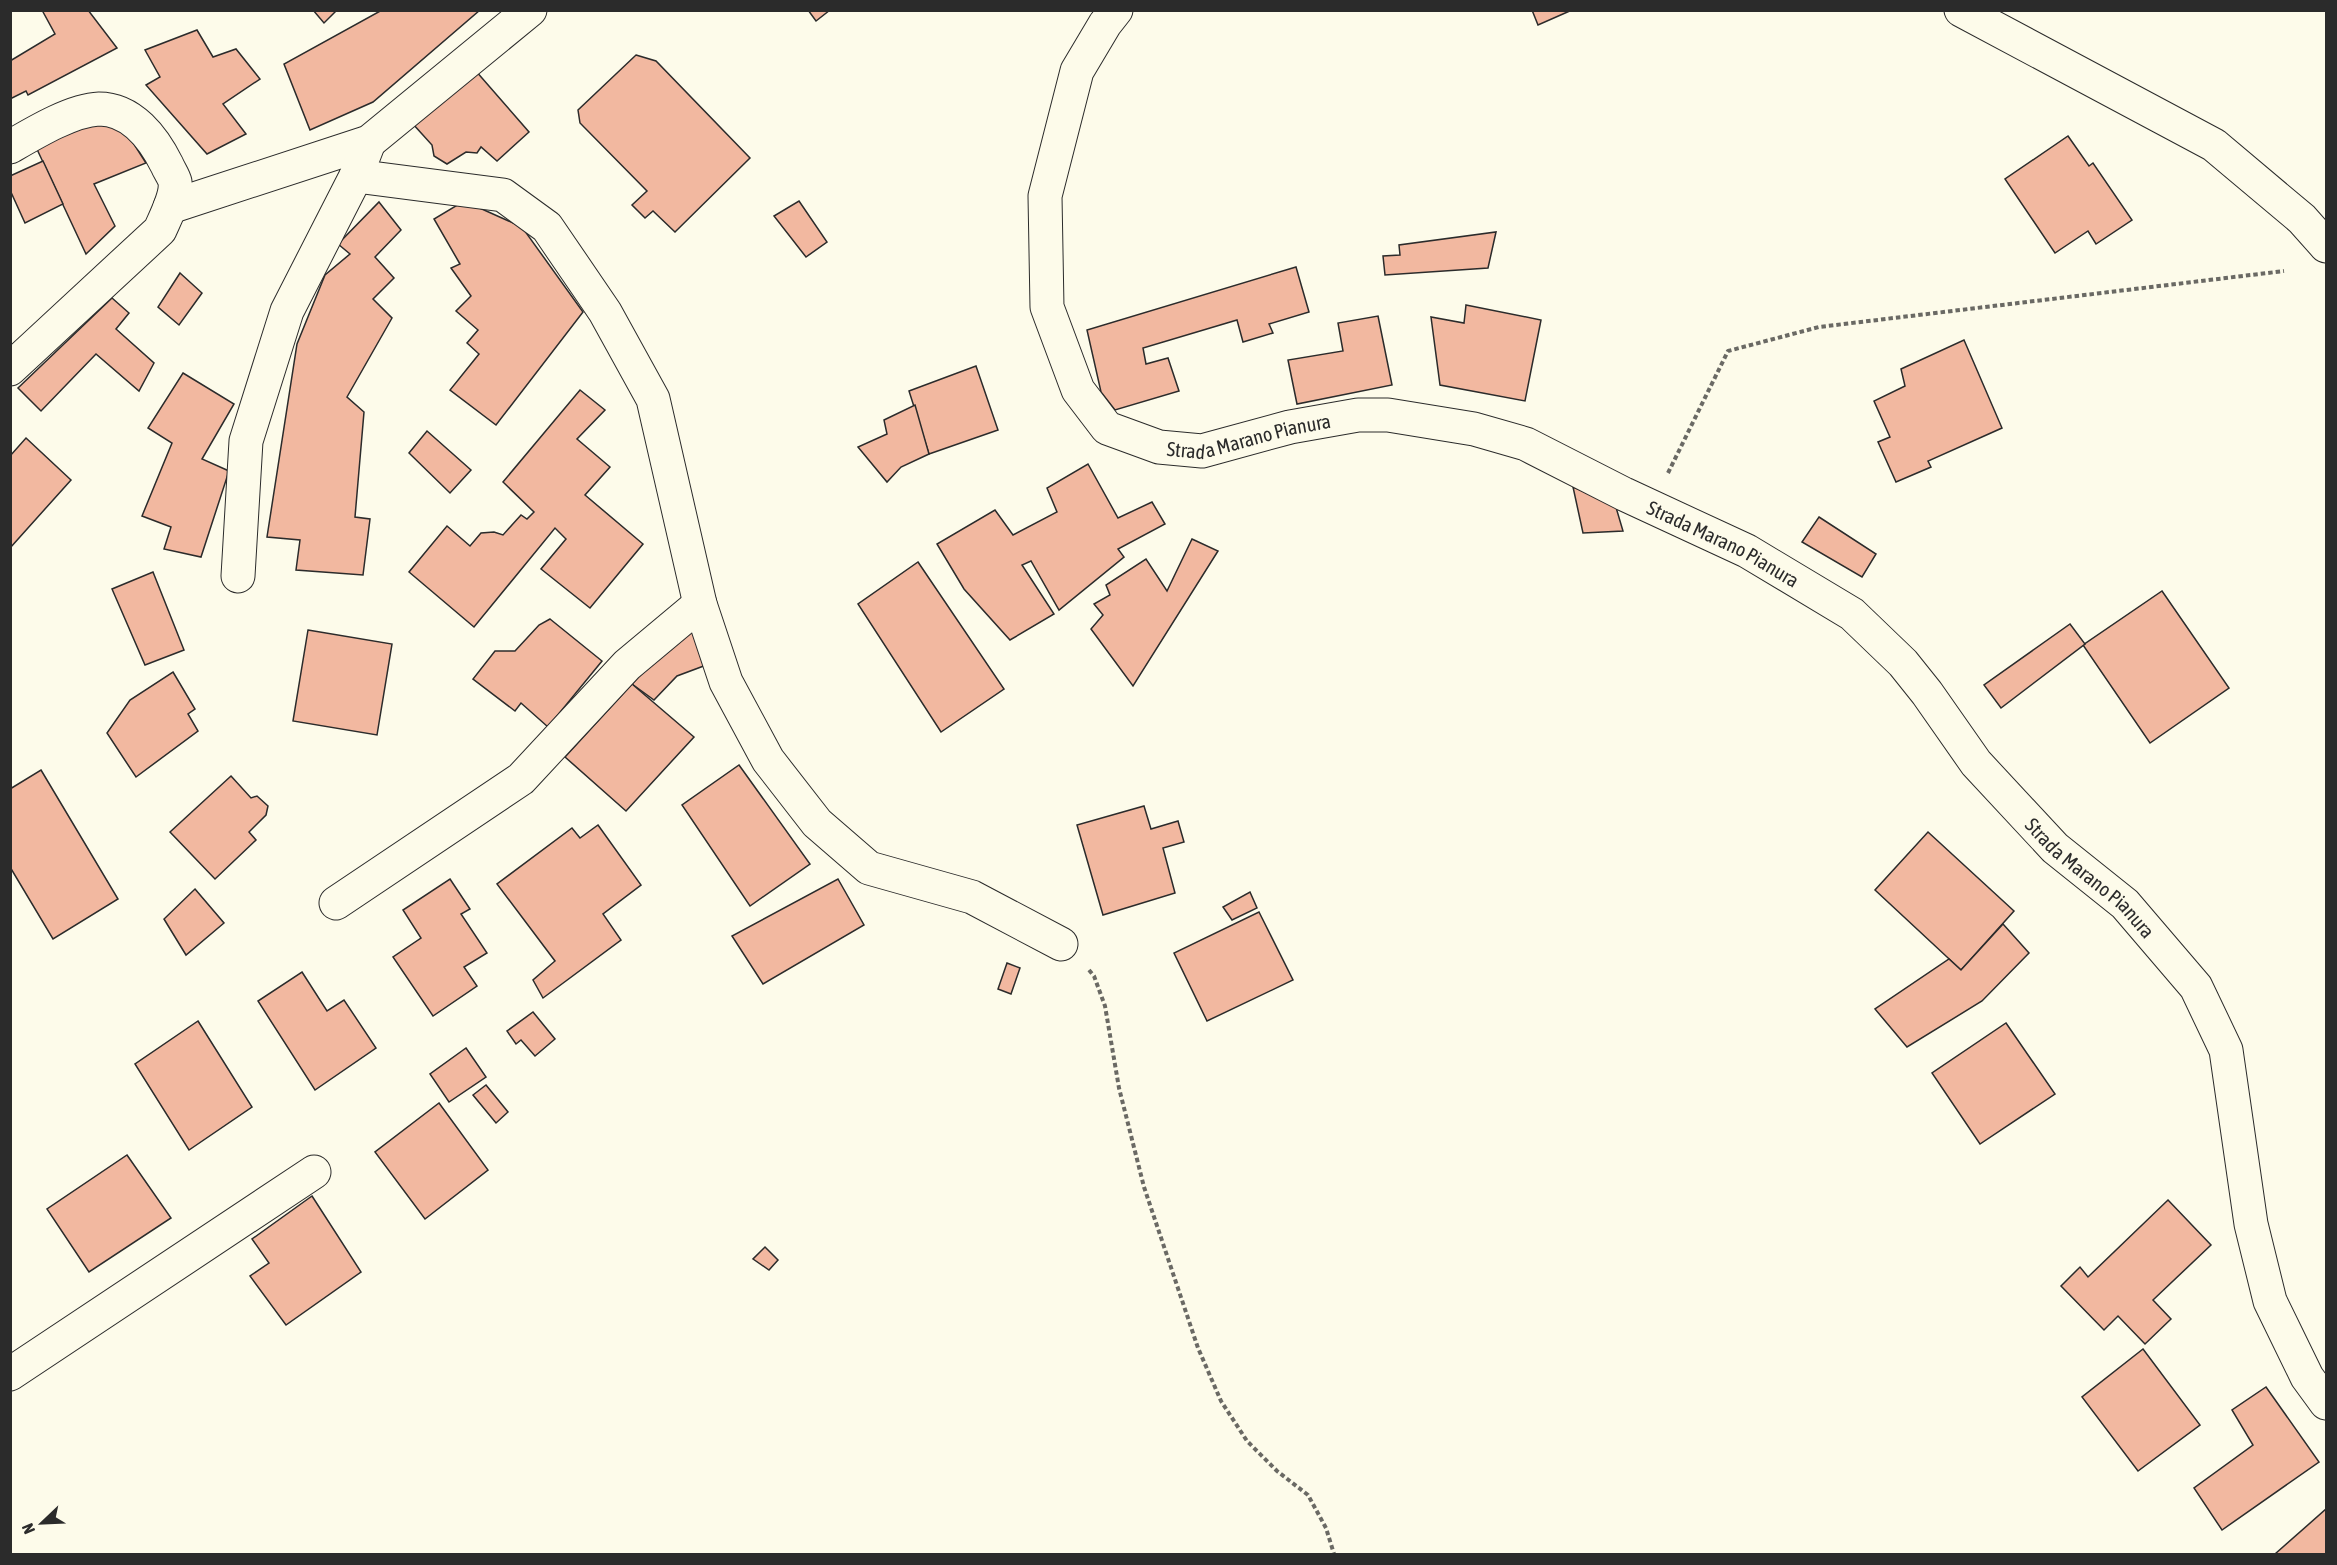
<svg xmlns="http://www.w3.org/2000/svg" width="2337" height="1565" font-family="'Asap Condensed',sans-serif">
  <rect width="100%" height="100%" fill="#fdfbea"/>
  <g fill="#f2b8a0" stroke="#2b2b2b" stroke-width="1.5">
    <path d="M42,10H88L117,48L28,95L26,91L10,99V61L55,34Z"/>
    <path d="M313,10H337L324,23Z"/>
    <path d="M382,10H480L373,102L310,130L284,64Z"/>
    <path d="M808,10H830L816,21Z"/>
    <path d="M1532,10H1572L1538,25Z"/>
    <path d="M197,30L213,57L236,49L260,79L223,104L246,134L207,154L146,85L160,77L145,50Z"/>
    <path d="M636,55L656,61L750,158L675,232L653,211L645,218L632,205L647,191L580,123L578,110Z"/>
    <path d="M475,70L529,132L497,161L481,147L477,153L466,152L447,164L434,156L432,145L413,124Z"/>
    <path d="M97,121L125,130L146,163L94,184L115,226L86,254L35,145Z"/>
    <path d="M2068,136L2089,166L2093,163L2132,220L2096,244L2088,231L2055,253L2005,179Z"/>
    <path d="M43,161L63,204L25,223L10,190V176Z"/>
    <path d="M464,201L522,227L583,312L496,425L450,390L479,354L467,343L478,330L456,311L471,296L451,268L460,264L434,219Z"/>
    <path d="M799,201L827,242L806,257L774,216Z"/>
    <path d="M379,202L401,230L375,257L394,278L373,299L392,318L347,397L364,412L355,517L370,519L363,575L296,570L300,540L267,537L297,344L325,275L350,254L338,244Z"/>
    <path d="M1496,232L1488,268L1385,275L1383,256L1400,255L1399,245Z"/>
    <path d="M1296,267L1309,312L1269,324L1273,333L1243,342L1237,320L1143,348L1146,364L1168,358L1179,391L1115,410L1101,392L1087,330Z"/>
    <path d="M180,273L202,293L179,325L158,307Z"/>
    <path d="M112,298L129,313L116,329L154,363L139,391L96,354L41,411L18,388Z"/>
    <path d="M1466,305L1541,320L1525,401L1440,385L1431,317L1464,323Z"/>
    <path d="M1378,316L1392,385L1297,404L1288,360L1343,351L1338,323Z"/>
    <path d="M1964,340L2002,428L1928,461L1931,467L1896,482L1878,442L1890,437L1874,401L1905,386L1901,369Z"/>
    <path d="M976,366L998,430L929,454L909,391Z"/>
    <path d="M183,373L234,404L202,459L229,471L201,557L164,549L171,527L142,516L172,443L148,428Z"/>
    <path d="M580,390L605,410L577,439L610,467L585,495L643,544L590,608L541,569L566,539L555,528L474,627L409,572L447,526L470,546L481,533L494,532L503,535L521,515L527,519L534,512L503,482Z"/>
    <path d="M915,405L929,454L901,467L887,482L858,447L887,434L884,420Z"/>
    <path d="M427,431L471,470L450,493L409,453Z"/>
    <path d="M26,438L71,480L10,548V456Z"/>
    <path d="M1088,464L1118,518L1152,502L1165,524L1118,549L1124,557L1059,610L1031,561L1022,565L1054,614L1010,640L964,589L937,544L995,510L1013,535L1057,512L1047,488Z"/>
    <path d="M1573,487L1615,504L1623,531L1583,533Z"/>
    <path d="M1819,517L1876,554L1862,577L1802,542Z"/>
    <path d="M1192,539L1218,551L1133,686L1091,629L1103,615L1094,604L1110,595L1106,585L1146,559L1167,591Z"/>
    <path d="M918,562L1004,689L941,732L858,604Z"/>
    <path d="M153,572L184,650L145,665L112,589Z"/>
    <path d="M2162,591L2229,688L2150,743L2083,645Z"/>
    <path d="M550,619L602,661L548,727L521,703L515,711L473,679L495,651H515L539,625Z"/>
    <path d="M2070,624L2085,644L2001,708L1984,685Z"/>
    <path d="M686,626L695,629L709,664L677,676L654,700L632,684Z"/>
    <path d="M308,630L392,644L377,735L293,721Z"/>
    <path d="M173,672L195,709L188,714L198,731L136,777L107,733L130,700Z"/>
    <path d="M632,684L694,737L626,811L565,757Z"/>
    <path d="M739,765L810,864L750,906L682,805Z"/>
    <path d="M41,770L118,899L53,939L10,867V789Z"/>
    <path d="M231,776L251,798L257,796L268,806L266,815L249,832L256,840L215,879L170,832Z"/>
    <path d="M1144,806L1151,829L1178,821L1184,842L1163,848L1175,893L1103,915L1077,825Z"/>
    <path d="M598,825L641,885L603,914L621,940L543,998L533,980L555,961L497,884L572,828L580,838Z"/>
    <path d="M1928,832L2014,911L1961,970L1875,890Z"/>
    <path d="M450,879L470,909L461,914L487,953L464,967L477,986L433,1016L393,957L421,938L403,910Z"/>
    <path d="M838,879L864,925L763,984L732,936Z"/>
    <path d="M195,889L224,923L186,955L164,919Z"/>
    <path d="M1250,892L1257,908L1232,920L1223,907Z"/>
    <path d="M1259,912L1293,980L1207,1021L1174,953Z"/>
    <path d="M2003,924L2029,953L1982,1001L1907,1047L1875,1009L1949,959L1961,970Z"/>
    <path d="M1007,963L1020,968L1011,994L998,989Z"/>
    <path d="M302,972L327,1011L344,1000L376,1048L315,1090L258,1001Z"/>
    <path d="M533,1012L555,1039L535,1056L521,1040L516,1044L507,1031Z"/>
    <path d="M198,1021L252,1107L189,1150L135,1064Z"/>
    <path d="M2006,1023L2055,1094L1980,1144L1932,1073Z"/>
    <path d="M466,1048L486,1077L449,1102L430,1074Z"/>
    <path d="M486,1085L508,1112L496,1123L473,1095Z"/>
    <path d="M439,1103L488,1170L425,1219L375,1152Z"/>
    <path d="M127,1155L171,1218L89,1272L47,1209Z"/>
    <path d="M312,1196L361,1272L286,1325L250,1276L269,1263L252,1239Z"/>
    <path d="M2168,1200L2211,1245L2153,1300L2171,1319L2145,1344L2118,1316L2104,1330L2061,1286L2080,1267L2088,1277Z"/>
    <path d="M765,1247L778,1260L769,1270L753,1259Z"/>
    <path d="M2143,1349L2200,1425L2138,1471L2082,1397Z"/>
    <path d="M2266,1387L2319,1462L2222,1530L2194,1488L2253,1445L2232,1410Z"/>
    <path d="M2326,1509V1554H2275Z"/>
  </g>
  <g fill="none" stroke-linecap="round" stroke-linejoin="round">
    <g stroke="#2b2b2b" stroke-width="35">
      <g id="minor">
        <path d="M1961,10L2214,145L2302,219L2326,246"/>
        <path d="M356,176L503,195L547,227L605,312L653,399L700,604L726,682L768,760L817,823L869,868L972,897L1061,944"/>
        <path d="M170,207L369,142L530,10"/>
        <path d="M238,576L246,441L287,311L356,176L369,142"/>
        <path d="M336,903L521,779L627,665L700,604"/>
        <path d="M10,1374L314,1172"/>
      </g>
    </g>
    <g stroke="#2b2b2b" stroke-width="35">
      <g id="tertiary">
        <path id="s1" d="M1116,10L1105,24L1077,71L1045,196L1047,307L1078,390L1107,428L1159,447L1202,451L1290,427L1358,415H1388L1474,429L1526,444L1624,494L1747,551L1852,614L1903,663L1927,693L1976,763L2055,848L2125,904L2196,987L2226,1050L2251,1224L2270,1301L2307,1377L2326,1403"/>
        <path d="M10,147C34,133 72,110 99,109C132,109 154,139 167,165C169,170 174,177 175,182C177,196 165,218 160,230L10,369"/>
      </g>
    </g>
    <g stroke="#6a6964" stroke-width="4" stroke-dasharray="4.5 3" stroke-linecap="butt">
      <path d="M1668,473L1728,351L1819,327L2284,271"/>
      <path d="M1089,970L1094,976L1105,1006L1119,1088L1144,1187L1198,1348L1221,1401L1247,1441L1277,1471L1308,1495L1326,1528L1334,1554"/>
    </g>
    <use href="#minor" stroke="#fdfbea" stroke-width="33"/>
    <use href="#tertiary" stroke="#fdfbea" stroke-width="33"/>
  </g>
  <g text-anchor="middle" dominant-baseline="central" stroke-width="4.5" stroke-linejoin="round" paint-order="stroke">
    <g font-size="20" fill="#2b2b2b" stroke="#fdfbea">
      <text stroke="none"><textPath href="#s1" startOffset="596">Strada Marano Pianura</textPath></text>
      <text stroke="none"><textPath href="#s1" startOffset="1100">Strada Marano Pianura</textPath></text>
      <text stroke="none"><textPath href="#s1" startOffset="1604">Strada Marano Pianura</textPath></text>
    </g>
  </g>
  <rect width="2337" height="1565" fill="none" stroke="#2b2b2b" stroke-width="24"/>
  <g transform="translate(42 1523) rotate(247)" stroke="#fdfbea" stroke-width="4.5" paint-order="stroke">
  <path d="M0-4.5L10 22L0 15L-10 22Z" fill="#2b2b2b"/>
  <text y="-9" font-size="16" font-weight="bold" text-anchor="middle" fill="#2b2b2b">N</text>
  </g>
</svg>
